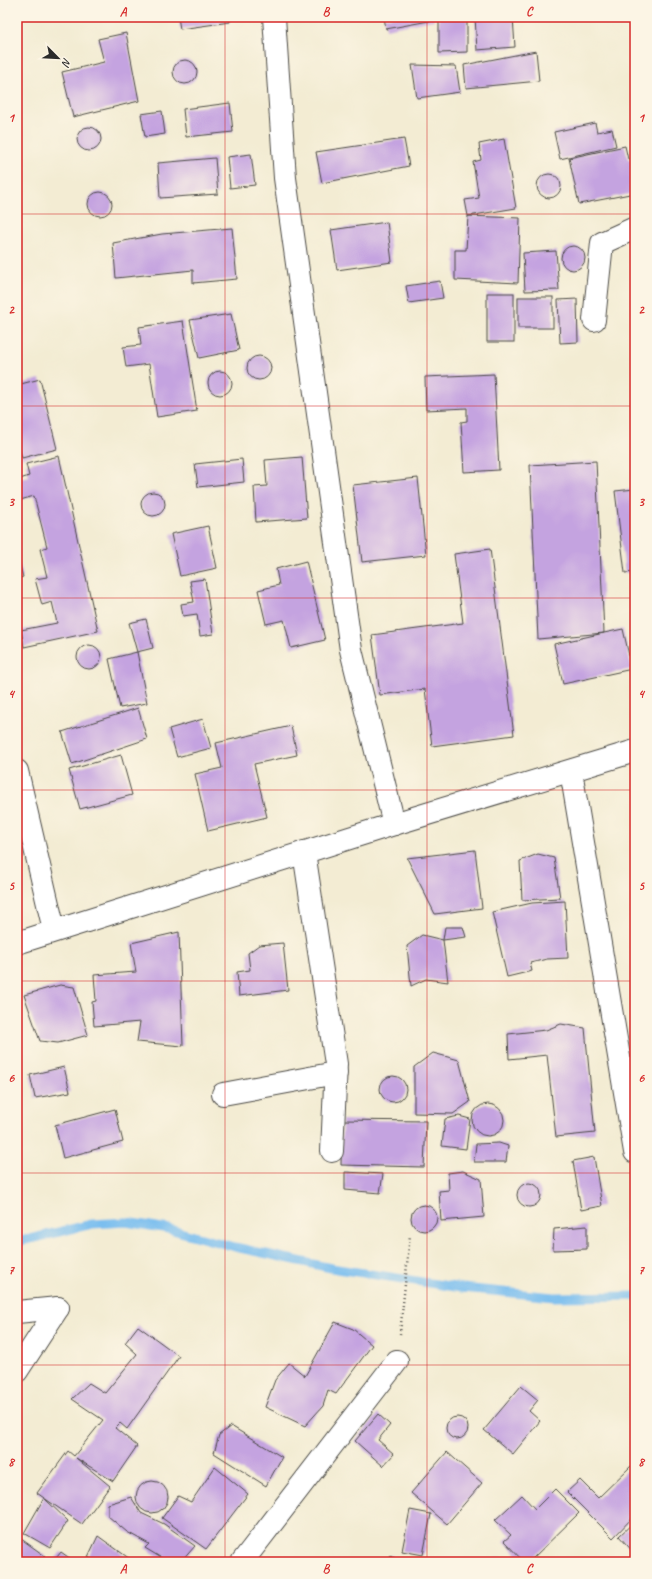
<svg xmlns="http://www.w3.org/2000/svg" width="652" height="1579" font-family="Caveat,sans-serif">
  <rect width="100%" height="100%" fill="#fcf5e5"/>
  <filter id="ink" filterUnits="userSpaceOnUse"><feTurbulence type="fractalNoise" baseFrequency=".025" numOctaves="2"/><feDisplacementMap in="SourceGraphic" scale="8" xChannelSelector="R" yChannelSelector="G"/><feConvolveMatrix kernelMatrix="1 2 1 2 8 2 1 2 1" color-interpolation-filters="sRGB"/></filter>
  <filter id="wash" filterUnits="userSpaceOnUse"><feTurbulence type="fractalNoise" baseFrequency=".012" numOctaves="4" result="noise"/><feDisplacementMap in="SourceGraphic" scale="16" xChannelSelector="R" yChannelSelector="G"/><feGaussianBlur stdDeviation="0.9" result="paint"/><feColorMatrix in="noise" values="0 0 0 0 0 0 0 0 0 0 0 0 0 0 0 0 0 1.4 0 .05"/><feComposite in="paint" operator="in"/></filter>
  <g filter="url(#wash)">
    <rect width="100%" height="100%" fill="#f3ecd3"/>
    <g fill="none" stroke-linecap="round" stroke-linejoin="round">
      <path stroke="#78bdef" stroke-width="9" d="M17,1242L92,1224L126,1222L169,1229L235,1247L331,1268L462,1288L554,1297L635,1296"/>
    </g>
    <g id="blocks">
      <g fill="#c4a3e0">
        <path d="M178,17H229L230,22L180,29Z"/>
        <path d="M384,17H433L434,20L386,29Z"/>
        <path d="M439,17H467V52L439,53Z"/>
        <path d="M475,17H513L515,47L477,50Z"/>
        <path d="M126,33L139,101L73,117L62,72L104,62L98,39Z"/>
        <path d="M536,51L539,81L466,88L464,65Z"/>
        <circle cx="185" cy="72" r="12"/>
        <path d="M412,65L456,66L460,92L417,98Z"/>
        <path d="M230,103L233,132L186,137L183,109Z"/>
        <path d="M162,111L165,134L145,137L141,114Z"/>
        <path d="M595,123L597,132L612,129L616,146L560,159L554,132Z"/>
        <circle cx="89" cy="139" r="12"/>
        <path d="M404,139L409,166L322,183L316,152Z"/>
        <path d="M504,139L516,208L468,216L520,218L518,283L455,280V250H466L468,216L465,200L479,198L473,162L481,160L479,144Z"/>
        <path d="M625,146L628,159L635,158V193L579,204L569,158Z"/>
        <path d="M251,154L255,185L230,188L227,157Z"/>
        <path d="M215,158L218,194L160,198L158,163Z"/>
        <circle cx="549" cy="186" r="12"/>
        <circle cx="100" cy="204" r="12"/>
        <path d="M387,222L392,262L337,270L331,230Z"/>
        <path d="M232,228L237,279L193,283V270L116,278L113,243L162,234Z"/>
        <circle cx="573" cy="258" r="12"/>
        <path d="M556,251L559,290L525,291L523,253Z"/>
        <path d="M440,281L443,298L409,303L406,286Z"/>
        <rect x="487" y="293" width="27" height="49"/>
        <rect x="518" y="297" width="35" height="31"/>
        <path d="M577,299L578,342L560,343L558,300Z"/>
        <path d="M231,314L239,350L199,358L190,320Z"/>
        <path d="M183,321L197,411L157,417L149,364L126,367L123,347L141,345L139,327Z"/>
        <circle cx="259" cy="368" r="12"/>
        <circle cx="220" cy="383" r="12"/>
        <path d="M494,374L499,470L464,472L461,422L467,421V408L426,410L425,377Z"/>
        <path d="M40,379L57,449L22,458L17,439V385Z"/>
        <path d="M59,456L98,631L24,647L21,630L57,623L52,602L42,605L35,579L47,577L40,549L47,547L34,496L17,501V480L29,476L26,464Z"/>
        <path d="M302,457L307,518L256,522L254,487L267,486L265,460Z"/>
        <path d="M242,459L244,482L198,487L195,464Z"/>
        <path d="M596,461L604,633L623,629L632,669L563,684L554,644L604,633L538,639L530,465Z"/>
        <path d="M418,478L426,555L362,562L353,485Z"/>
        <path d="M635,489V572L625,573L615,491Z"/>
        <circle cx="153" cy="504" r="12"/>
        <path d="M208,526L217,568L180,576L171,534Z"/>
        <path d="M490,549L514,735L432,746L425,689L380,695L372,635L463,623L454,554Z"/>
        <path d="M17,556L23,577L17,579Z"/>
        <path d="M306,561L325,640L291,648L284,620L266,624L258,590L279,585L276,569Z"/>
        <path d="M205,579L213,634L200,636L197,614L183,616L181,604L194,602L190,581Z"/>
        <path d="M146,619L153,648L137,652L129,623Z"/>
        <circle cx="89" cy="657" r="12"/>
        <path d="M137,652L147,703L120,708L109,659Z"/>
        <path d="M138,708L147,739L72,764L62,732Z"/>
        <path d="M203,719L211,748L177,757L169,729Z"/>
        <path d="M291,726L297,755L254,764L267,817L208,831L195,774L222,768L216,743Z"/>
        <path d="M121,755L132,795L80,809L69,770Z"/>
        <path d="M475,850L482,908L435,914L407,858Z"/>
        <path d="M538,854L554,858L560,898L522,900L520,861Z"/>
        <path d="M565,901L568,958L547,959L530,963L532,971L507,977L492,912L532,903Z"/>
        <path d="M445,927H463L466,937L443,940Z"/>
        <path d="M179,932L183,1046L137,1042L140,1022L94,1026L92,1002L96,1001L94,975L136,972L131,943Z"/>
        <path d="M422,935L443,940L448,982L426,979L411,986L407,946Z"/>
        <path d="M283,943L288,990L239,996L237,972L250,970L248,953L259,945Z"/>
        <path d="M60,985L74,987L88,1035L58,1043L40,1041L24,995Z"/>
        <path d="M561,1024L585,1028L595,1133L556,1137L547,1055L509,1059L508,1034L546,1030Z"/>
        <path d="M433,1053L459,1060L470,1102L453,1114L414,1113V1067Z"/>
        <path d="M64,1067L70,1092L35,1098L30,1075Z"/>
        <circle cx="393" cy="1089" r="13"/>
        <circle cx="488" cy="1120" r="16"/>
        <path d="M115,1109L123,1142L63,1158L55,1125Z"/>
        <path d="M459,1116L470,1119L466,1149L442,1146L445,1119Z"/>
        <path d="M342,1120L426,1121L424,1167L341,1165Z"/>
        <path d="M499,1143L508,1146L506,1162H474L476,1144Z"/>
        <path d="M594,1157L602,1206L581,1210L573,1161Z"/>
        <path d="M463,1171L481,1179L484,1217L441,1221L439,1191L449,1190L448,1173Z"/>
        <path d="M345,1172L383,1174L380,1193L345,1190Z"/>
        <circle cx="529" cy="1195" r="12"/>
        <circle cx="424" cy="1218" r="13"/>
        <path d="M587,1226V1249L553,1250L554,1229Z"/>
        <path d="M335,1322L353,1329L372,1345L336,1394L328,1390L323,1406L305,1426L265,1407L275,1380L289,1363L305,1376Z"/>
        <path d="M138,1326L179,1356L127,1429L120,1423L115,1428L137,1446L113,1481L76,1458L110,1486L82,1524L44,1498L68,1521L50,1548L24,1533L44,1498L37,1493L68,1451L74,1456L103,1420L72,1399L89,1383L105,1393L137,1354L125,1343Z"/>
        <path d="M521,1386L538,1400L529,1411L540,1421L513,1454L484,1430Z"/>
        <path d="M378,1414L390,1425L378,1440L394,1454L383,1466L355,1441Z"/>
        <circle cx="457" cy="1428" r="11"/>
        <path d="M231,1426L282,1457L266,1486L214,1453L219,1435Z"/>
        <path d="M447,1452L482,1483L447,1524L411,1493Z"/>
        <path d="M631,1466L635,1470V1515L613,1538L567,1492L580,1480L598,1498Z"/>
        <path d="M215,1467L248,1494L206,1549L162,1518L178,1496L191,1502Z"/>
        <circle cx="152" cy="1497" r="16"/>
        <path d="M555,1489L579,1513L529,1562H524L504,1541L511,1535L495,1520L522,1495L535,1509Z"/>
        <path d="M131,1497L141,1513L164,1524L195,1546L181,1562H168L145,1548L149,1544L127,1532L108,1516V1504Z"/>
        <path d="M410,1510L431,1514L423,1555L402,1551Z"/>
        <path d="M635,1521V1554L619,1536Z"/>
        <path d="M17,1536L45,1556L41,1562H17Z"/>
        <path d="M98,1536L130,1559L128,1562H96L88,1557Z"/>
        <path d="M61,1552L75,1562H53Z"/>
        <path d="M391,1555L398,1562H385Z"/>
        <path d="M497,1557L502,1558L508,1562H486Z"/>
      </g>
    </g>
  </g>
  <g filter="url(#ink)">
    <use href="#blocks" fill-opacity="0" stroke="#494844" stroke-width="1"/>
    <g fill="none" stroke-linecap="round" stroke-linejoin="round">
      <g stroke="#494844" stroke-width="24">
        <g id="minor">
          <path d="M274,17L285,178L351,650L394,824"/>
          <path d="M594,320L602,243L635,228"/>
          <path d="M17,771L54,930"/>
          <path d="M571,771L635,1152"/>
          <path d="M304,852L336,1064L332,1151"/>
          <path d="M223,1094L336,1073"/>
          <path d="M17,1312L58,1308"/>
          <path d="M17,1371L58,1308"/>
          <path d="M242,1562L397,1361"/>
        </g>
      </g>
      <g stroke="#494844" stroke-width="24">
        <path id="secondary" d="M17,943L394,824L635,751"/>
      </g>
      <path stroke="#494844" stroke-width="2.5" stroke-dasharray="1 3" stroke-linecap="butt" d="M400,1334L410,1235"/>
      <use href="#minor" stroke="#fff" stroke-width="22"/>
      <use href="#secondary" stroke="#fff" stroke-width="22"/>
    </g>
  </g>
  <path fill="none" stroke="#d62828" stroke-width="1" stroke-opacity="0.55" d="M225,17V1562M427,17V1562M17,214H635M17,406H635M17,598H635M17,790H635M17,981H635M17,1173H635M17,1365H635"/>
  <rect width="652" height="1579" fill="none" stroke="#fcf5e5" stroke-width="44"/>
  <g transform="translate(58 58) rotate(114)" stroke="#fcf5e5" stroke-width="3" paint-order="stroke">
  <path d="M0-3L7 15L0 10L-7 15Z" fill="#2b2b2b"/>
  <text y="-6" font-size="11" font-weight="bold" text-anchor="middle" fill="#2b2b2b">N</text>
  </g>
  <rect x="22" y="22" width="608" height="1535" fill="none" stroke="#d62828" stroke-width="1.5"/>
  <g font-size="13" text-anchor="middle" font-weight="bold" fill="#d62828">
    <text x="123" y="16">A</text>
    <text x="326" y="16">B</text>
    <text x="529" y="16">C</text>
    <text x="11" y="122">1</text>
    <text x="641" y="122">1</text>
    <text x="11" y="314">2</text>
    <text x="641" y="314">2</text>
    <text x="11" y="506">3</text>
    <text x="641" y="506">3</text>
    <text x="11" y="698">4</text>
    <text x="641" y="698">4</text>
    <text x="11" y="890">5</text>
    <text x="641" y="890">5</text>
    <text x="11" y="1082">6</text>
    <text x="641" y="1082">6</text>
    <text x="11" y="1274">7</text>
    <text x="641" y="1274">7</text>
    <text x="11" y="1466">8</text>
    <text x="641" y="1466">8</text>
    <text x="123" y="1573">A</text>
    <text x="326" y="1573">B</text>
    <text x="529" y="1573">C</text>
  </g>
</svg>
